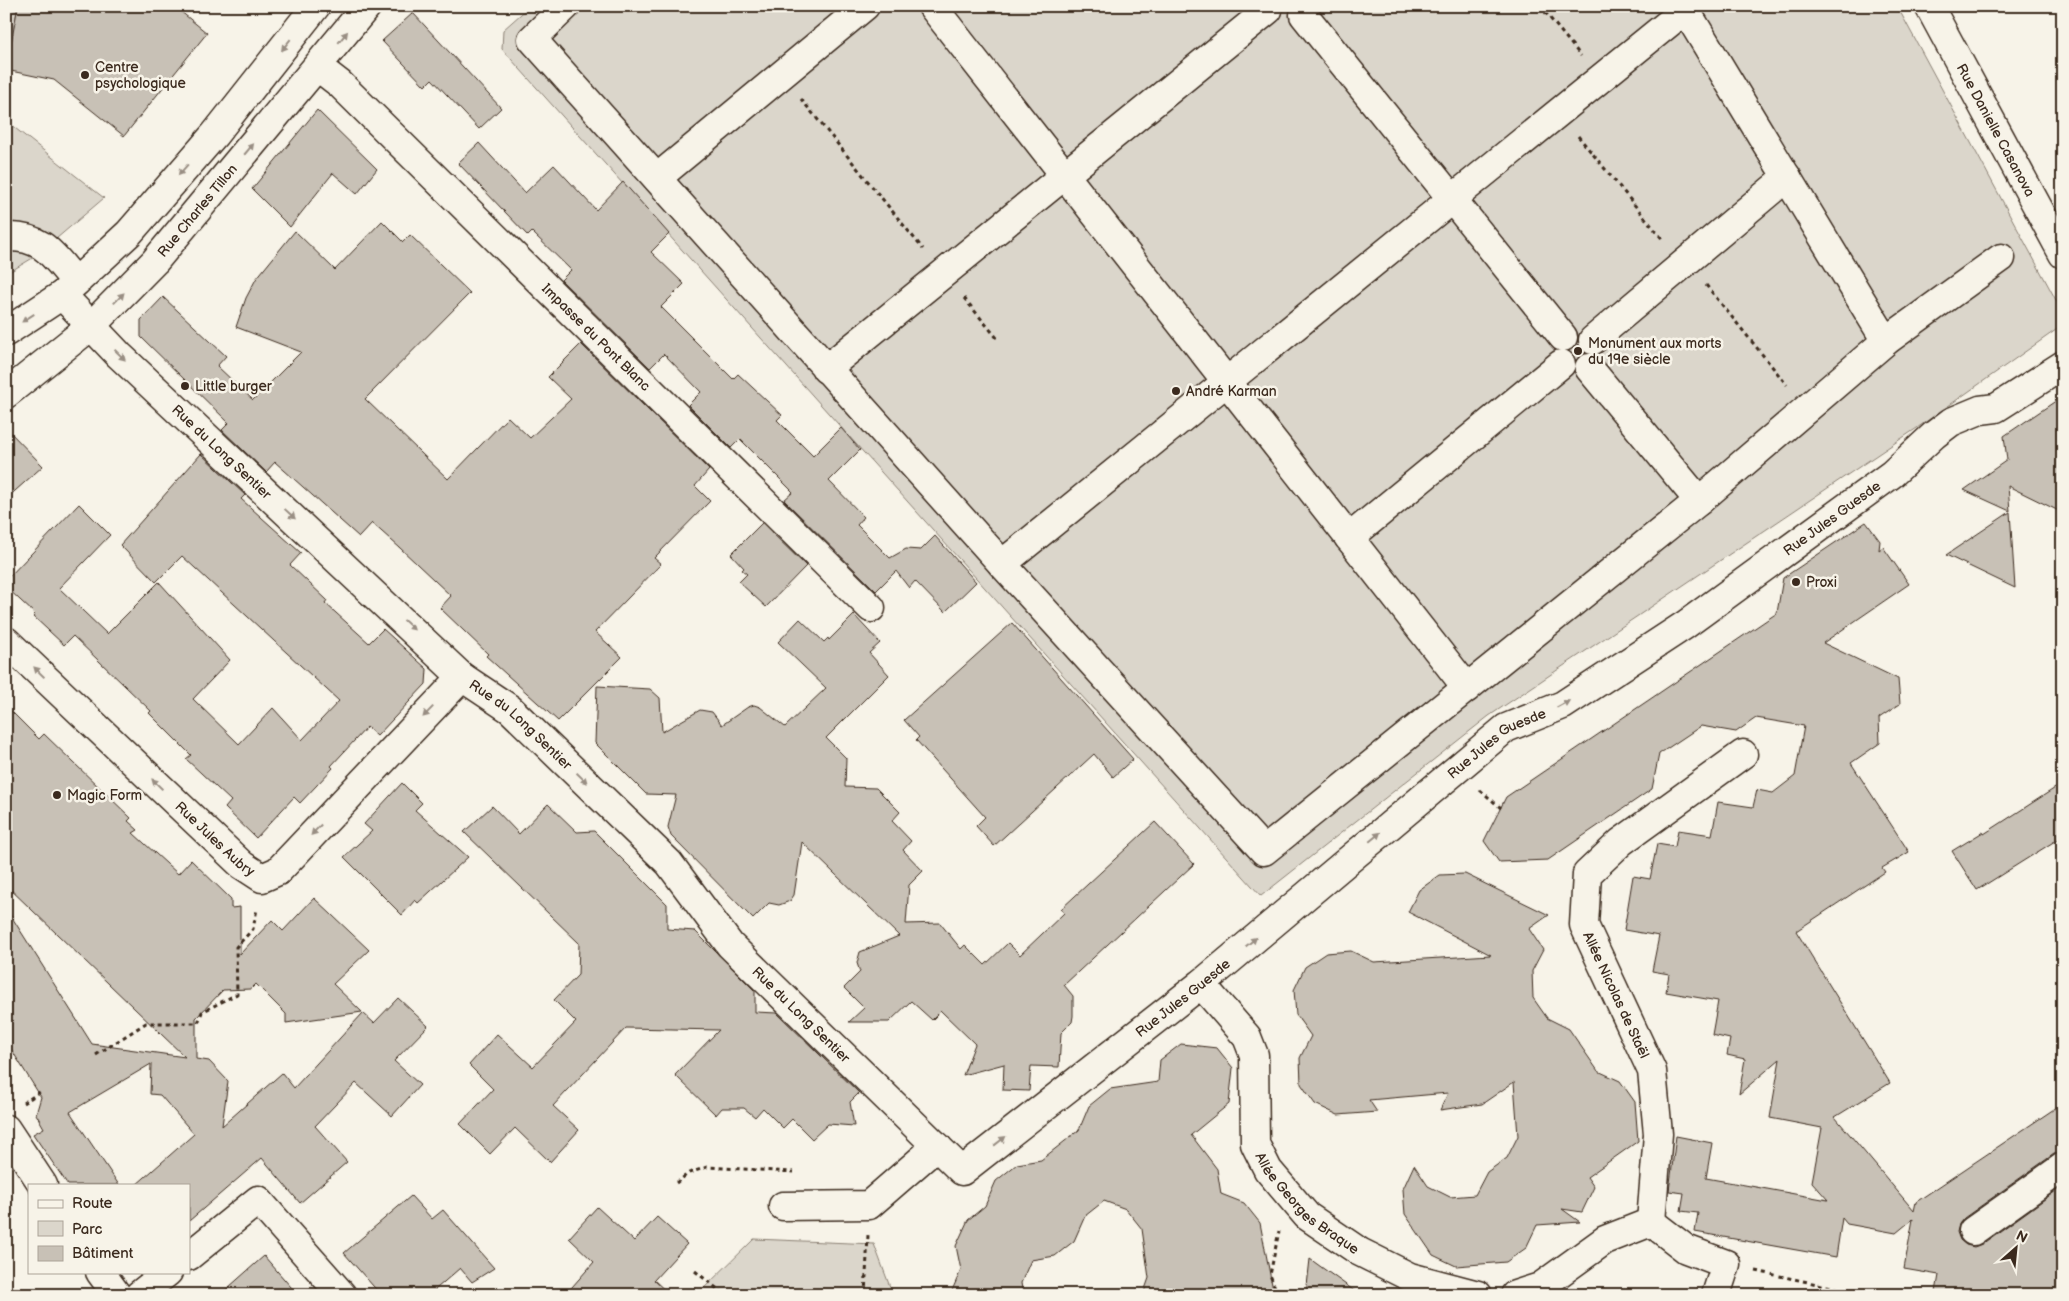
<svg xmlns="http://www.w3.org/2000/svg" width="2069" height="1301" font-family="'Balsamiq Sans',sans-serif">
  <rect width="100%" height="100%" fill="#f7f3e8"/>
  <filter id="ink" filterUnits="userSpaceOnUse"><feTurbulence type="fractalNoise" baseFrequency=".02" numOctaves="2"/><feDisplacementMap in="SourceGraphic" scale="10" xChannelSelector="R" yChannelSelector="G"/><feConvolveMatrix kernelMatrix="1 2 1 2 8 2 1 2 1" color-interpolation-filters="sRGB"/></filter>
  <g filter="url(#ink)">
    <g fill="#dbd6cb" stroke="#8b8074">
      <path d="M6,6H18L6,63Z"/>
      <path d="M530,6H1897L2063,313V325L1917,428L1489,716L1261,896L502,49L503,30Z"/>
      <path d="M6,121L104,198L36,256L6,274Z"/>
      <path d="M754,1239L874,1244L893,1295H697Z"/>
    </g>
    <g fill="#c8c1b6" stroke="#3b2a1e">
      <path d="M18,6H174L207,33L124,136L54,80L6,70Z"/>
      <path d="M413,13L501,108L479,129L432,79L425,86L382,41Z"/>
      <path d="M317,110L377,169L357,194L333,173L290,227L252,189Z"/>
      <path d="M479,143L525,193L554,165L596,210L623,182L669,234L651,252L684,284L661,307L733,379L738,374L782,415L777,420L813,456L841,428L860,450L829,481L864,517L857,525L890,558L906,549L921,550L935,536L976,582L945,612L915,581L909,588L896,571L876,591L784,500L793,492L740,439L731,448L688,405L701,392L664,354L650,368L561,280L571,270L532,232L528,236L458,163Z"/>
      <path d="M382,221L403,242L410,235L470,293L365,399L448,479L508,417L530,438L571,399L548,377L581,344L709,470L695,486L710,501L654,558L661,564L595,632L622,657L558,721L486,656L488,654L440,608L451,596L400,548L372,523L359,537L275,462L266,472L222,430L229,423L141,337V320L163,297L226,356L217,366L253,400L301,352L236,327L246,298L256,279L295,231L335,270Z"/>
      <path d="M2063,396V513L2008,486L2010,511L1964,490L2007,460L2004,436Z"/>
      <path d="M6,428L43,466L6,499Z"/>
      <path d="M201,454L245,495L241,499L301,553L290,565L327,600L325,603L369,643L383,629L427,669L426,684L377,736L367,727L331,766L333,768L300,803L294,797L256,838L225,808L231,801L186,759L191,755L149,713L151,711L73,636L64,645L33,616L35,614L6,587V580L79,504L110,535L59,588L107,634L159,582L230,660L193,699L239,744L273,708L302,740L339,701L182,556L156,582L120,545Z"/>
      <path d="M2010,512L2015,588L1946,555Z"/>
      <path d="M1866,522L1880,541L1879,550L1883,547L1909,584L1823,643L1898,679L1900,704L1879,718L1880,743L1851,763L1909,852L1882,868L1885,872L1796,931L1890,1083L1835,1117L1914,1211L1916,1202L2063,1103V1152L2054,1154L1964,1218L1959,1224L1957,1232L1960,1240L1966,1245L1974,1247L1982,1244L2063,1186V1295L2027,1290V1295H1952L1936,1292L1939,1275L1904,1269L1913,1219L1896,1233L1847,1224L1842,1218L1836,1257L1695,1232L1698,1213L1681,1211L1684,1193L1669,1191L1676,1136L1712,1143L1706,1178L1828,1200L1812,1182L1822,1128L1770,1118L1780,1059L1739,1094L1745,1059L1727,1055L1730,1039L1712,1035L1718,1001L1666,992L1669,974L1652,971L1659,936L1624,930L1633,876L1650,879L1657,844L1675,847L1678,830L1712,835L1718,802L1753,807L1757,790L1773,793L1795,776L1804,726L1756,718L1736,732L1701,726L1659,754L1652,789L1548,860L1499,862L1484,841L1506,797L1777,613L1783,578Z"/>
      <path d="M762,523L806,566L766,607L739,582L747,574L742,570L744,568L731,554Z"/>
      <path d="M854,615L880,643L869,653L889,675L826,738L846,758L845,787L876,788L900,812L892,821L911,841L903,850L923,871L909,885L906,924L940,923L961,949L965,945L985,965L1008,943L1020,955L1064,913L1061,909L1155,822L1194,864L1064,985L1073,996V1016L1072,1022L1061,1033L1059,1067L1031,1066L1029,1091L1003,1090L1004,1064L963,1075L975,1044L941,1011L932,1020L911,1001L889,1022H849L864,1008L844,988L860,972L857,963L860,952L899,936L802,842L794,895L790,901L779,905L769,903L753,919L671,836L668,827L676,795L646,794L595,743L597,686L650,689L660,698L662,732L700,710L712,712L722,725L748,707L754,705L760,707L785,727L826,688L778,642L800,619L824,642L828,638L829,640Z"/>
      <path d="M1012,623L1133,759L1113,777L1094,754L994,846L976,826L985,817L916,740L919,737L904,720Z"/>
      <path d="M6,706L39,739L44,734L131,818L128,821L138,830L133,833L178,874L191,860L231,899V908L240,907V954L272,920L283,931L314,898L369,950L333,984L362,1012L286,1023V1014L256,984L251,989L223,990L196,1018V1059L209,1061L228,1081L222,1126L282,1073L294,1088L363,1013L374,1023L398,998L428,1026L394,1061L420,1085L392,1116L356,1083L315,1126L347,1162L300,1203L262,1158L189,1221V1185H136L194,1134L160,1095L150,1094L151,1064L70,1112L119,1185H68L33,1134L44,1128L36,1114L41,1097L6,1041V908L92,1044L185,1057L6,885Z"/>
      <path d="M402,783L422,803L415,810L468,857L418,903L415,900L402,915L344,857L372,831L364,824Z"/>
      <path d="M2063,783V836L1977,890L1952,851L1983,832L1984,834Z"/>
      <path d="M548,804L577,832L594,831L667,904V929L695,931L755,991V1012L777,1013L859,1093L850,1102L854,1126L828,1124L812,1139L792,1119L783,1128L763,1108L755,1117L744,1108H722L716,1115L675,1075L719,1030L626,1028L553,1106L579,1130L550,1162L515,1128L490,1154L460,1124L493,1089L469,1065L497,1034L533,1067L576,1022L554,1000L578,975L579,943L464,832L492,806L519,834Z"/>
      <path d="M1465,874L1549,915L1529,929L1543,950L1532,971L1533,998L1547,1018L1569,1029L1598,1071L1620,1081L1635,1102L1638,1141L1587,1177L1594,1187L1582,1212L1562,1209L1580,1222L1537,1225L1526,1248L1506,1262L1456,1266L1433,1255L1405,1214L1403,1189L1414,1165L1428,1186L1450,1197L1475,1195L1487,1172L1507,1158L1518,1136L1514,1082L1482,1104L1440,1110L1448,1093L1369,1100L1377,1112L1338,1115L1315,1104L1301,1084L1300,1058L1311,1036L1296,1015L1294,990L1305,967L1326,953L1351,951L1374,962L1491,955L1408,912L1419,890L1440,875Z"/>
      <path d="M1181,1044L1217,1048L1233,1068L1229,1104L1191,1135L1217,1169L1221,1194L1244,1203L1260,1223L1274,1295H1143L1149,1278L1142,1229L1126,1209L1104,1201L1085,1216L1074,1241L1055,1256L1031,1260L1021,1283L1023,1295H950L961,1270L956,1246L968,1220L985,1206L996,1181L1017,1164L1041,1160L1079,1130L1089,1106L1110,1089L1158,1082L1160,1060Z"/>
      <path d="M411,1196L432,1219L443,1210L494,1268L472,1282L460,1268L429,1295H381L344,1253Z"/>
      <path d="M597,1207L634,1241L657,1217L687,1244L654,1280L670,1295H565L594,1262L569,1238Z"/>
      <path d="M264,1256L298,1295H220Z"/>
      <path d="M1310,1259L1360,1295H1306Z"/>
    </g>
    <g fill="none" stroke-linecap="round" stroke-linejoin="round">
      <g stroke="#3b2a1e" stroke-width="31">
        <g id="minor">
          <path d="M566,6L532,39L1002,564L1264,851L1699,501L1886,341L2001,258"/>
          <path d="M932,6L1467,688"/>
          <path d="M1683,6L1886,341"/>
          <path d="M1304,15L1563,337"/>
          <path id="s1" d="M318,67L340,84L871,608"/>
          <path d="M657,178L865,6"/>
          <path d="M6,237C43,235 54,257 76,282"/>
          <path id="s2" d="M62,295L119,355L462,677L510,709L669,863L730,945L962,1171L1201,984L1506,728L1563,705L1685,625L1892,474L1934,435L1951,422L1980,410L1996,408L2063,365"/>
          <path d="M6,332L62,295L129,233L215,134L316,6"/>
          <path d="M1593,340L1787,177"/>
          <path d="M1589,368L1699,501"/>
          <path d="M826,369L1268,10"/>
          <path id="s3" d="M6,394L91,326L155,261L367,6"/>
          <path d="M1349,538L1561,364"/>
          <path d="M1002,564L1685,10"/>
          <path id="s4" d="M6,641L242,865L262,878L278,871L462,677"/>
          <path id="s5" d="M1201,984L1247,1037L1254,1055L1255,1144L1268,1170L1307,1216L1360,1252L1410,1277L1478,1295"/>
          <path d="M6,1129L43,1185"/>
          <path d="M783,1206L869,1205L937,1146"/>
          <path d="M1651,1222L1658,1134L1652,1071L1584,925L1587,874L1621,842L1743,754"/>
          <path d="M1973,1231L2063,1167"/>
          <path d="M189,1256L258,1200L342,1295"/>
          <path d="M100,1272L117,1295"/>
          <path d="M139,1295L168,1272"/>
          <path d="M1515,1295L1540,1287L1605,1240L1651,1222L1686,1249L1726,1264L1716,1295"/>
        </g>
      </g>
      <g stroke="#3b2a1e" stroke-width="31">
        <g id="major">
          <path id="s6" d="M1929,6L2063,254"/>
        </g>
      </g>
      <g stroke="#3b2a1e" stroke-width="3" stroke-dasharray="4 4" stroke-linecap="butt">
        <path d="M1540,6L1581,56"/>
        <path d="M801,99L923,249"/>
        <path d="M1578,136L1664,241"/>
        <path d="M1706,285L1787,385"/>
        <path d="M964,298L997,338"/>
        <path d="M1480,790L1501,808"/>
        <path d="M96,1055L146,1023H198L202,1012L237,994L236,947L253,929L257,909"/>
        <path d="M23,1103L43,1090"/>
        <path d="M676,1183L689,1173L707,1167L794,1172"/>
        <path d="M695,1271L725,1295"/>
        <path d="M1756,1271L1869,1295"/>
        <path d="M865,1295L868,1235"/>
        <path d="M1278,1295L1270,1275L1279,1231"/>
      </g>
      <use href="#minor" stroke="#f7f3e8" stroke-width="28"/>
      <use href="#major" stroke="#f7f3e8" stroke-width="28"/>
    </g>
    <defs><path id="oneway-solid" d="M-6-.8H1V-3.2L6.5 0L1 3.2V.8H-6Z" transform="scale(1.25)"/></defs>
    <g fill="#998e83">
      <use href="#oneway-solid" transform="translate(343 37) rotate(-51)"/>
      <use href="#oneway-solid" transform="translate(286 45) rotate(128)"/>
      <use href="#oneway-solid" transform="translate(249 149) rotate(-50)"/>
      <use href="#oneway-solid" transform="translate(183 170) rotate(131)"/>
      <use href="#oneway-solid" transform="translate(119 298) rotate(-46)"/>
      <use href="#oneway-solid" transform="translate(28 318) rotate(147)"/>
      <use href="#oneway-solid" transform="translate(120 355) rotate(44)"/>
      <use href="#oneway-solid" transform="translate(290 514) rotate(43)"/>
      <use href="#oneway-solid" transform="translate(409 625) rotate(43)"/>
      <use href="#oneway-solid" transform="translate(39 672) rotate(-136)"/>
      <use href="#oneway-solid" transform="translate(1563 704) rotate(-28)"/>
      <use href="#oneway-solid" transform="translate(428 712) rotate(134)"/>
      <use href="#oneway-solid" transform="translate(582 778) rotate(44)"/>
      <use href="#oneway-solid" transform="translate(157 784) rotate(-136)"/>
      <use href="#oneway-solid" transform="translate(316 830) rotate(133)"/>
      <use href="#oneway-solid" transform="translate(1375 837) rotate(-40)"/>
      <use href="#oneway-solid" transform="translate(1251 942) rotate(-40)"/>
      <use href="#oneway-solid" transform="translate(1000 1141) rotate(-38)"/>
    </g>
  </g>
  <g fill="#3b2a1e" stroke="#f7f3e8" stroke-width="2">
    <circle cx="85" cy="75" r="5"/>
    <circle cx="1578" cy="351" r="5"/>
    <circle cx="185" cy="386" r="5"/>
    <circle cx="1176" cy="391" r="5"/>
    <circle cx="1796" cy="582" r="5"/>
    <circle cx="57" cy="795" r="5"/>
  </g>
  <g text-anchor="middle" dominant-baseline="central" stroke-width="5" stroke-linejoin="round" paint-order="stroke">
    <g font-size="14" fill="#3b2a1e" stroke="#f7f3e8" text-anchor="start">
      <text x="95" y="67">Centre<tspan x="95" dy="16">psychologique</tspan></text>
      <text x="1588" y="343">Monument aux morts<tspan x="1588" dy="16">du 19e siècle</tspan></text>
      <text x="195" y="386">Little burger</text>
      <text x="1186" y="391">André Karman</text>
      <text x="1806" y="582">Proxi</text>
      <text x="67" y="795">Magic Form</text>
    </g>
    <g font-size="14" fill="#3b2a1e" stroke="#f7f3e8">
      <text stroke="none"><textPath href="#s6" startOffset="141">Rue Danielle Casanova</textPath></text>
      <text stroke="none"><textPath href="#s3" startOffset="266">Rue Charles Tillon</textPath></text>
      <text stroke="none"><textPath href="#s1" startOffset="388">Impasse du Pont Blanc</textPath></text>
      <text stroke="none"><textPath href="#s2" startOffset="224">Rue du Long Sentier</textPath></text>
      <text stroke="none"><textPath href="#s2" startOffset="2349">Rue Jules Guesde</textPath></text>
      <text stroke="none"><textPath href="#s2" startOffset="629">Rue du Long Sentier</textPath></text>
      <text stroke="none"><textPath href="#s2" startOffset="1944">Rue Jules Guesde</textPath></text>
      <text stroke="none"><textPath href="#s4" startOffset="288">Rue Jules Aubry</textPath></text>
      <text transform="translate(1616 995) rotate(65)">Allée Nicolas de Staël</text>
      <text stroke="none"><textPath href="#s2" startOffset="1539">Rue Jules Guesde</textPath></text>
      <text stroke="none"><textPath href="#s2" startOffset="1034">Rue du Long Sentier</textPath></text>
      <text stroke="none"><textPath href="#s5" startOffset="259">Allée Georges Braque</textPath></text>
    </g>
  </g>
  <rect width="2069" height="1301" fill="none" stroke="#f7f3e8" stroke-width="25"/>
  <rect x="12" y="12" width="2044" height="1276" fill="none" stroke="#3b2a1e" stroke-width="2" filter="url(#ink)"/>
  <rect x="28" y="1184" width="162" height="90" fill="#f7f3e8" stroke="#aca397"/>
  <rect x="38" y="1200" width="25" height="8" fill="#f7f3e8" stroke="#aca397"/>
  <text x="72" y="1208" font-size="15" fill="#3b2a1e">Route</text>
  <rect x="38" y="1221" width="25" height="15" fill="#dbd6cb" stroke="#aca397"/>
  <text x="72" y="1234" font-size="15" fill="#3b2a1e">Parc</text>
  <rect x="38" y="1246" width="25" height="15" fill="#c8c1b6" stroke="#aca397"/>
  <text x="72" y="1258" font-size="15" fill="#3b2a1e">Bâtiment</text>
  <g transform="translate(2016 1248) rotate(27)" stroke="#f7f3e8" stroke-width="4" paint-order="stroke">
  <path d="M0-4L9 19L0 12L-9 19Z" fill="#3b2a1e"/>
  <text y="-8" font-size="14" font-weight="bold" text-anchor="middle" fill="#3b2a1e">N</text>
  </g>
</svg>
